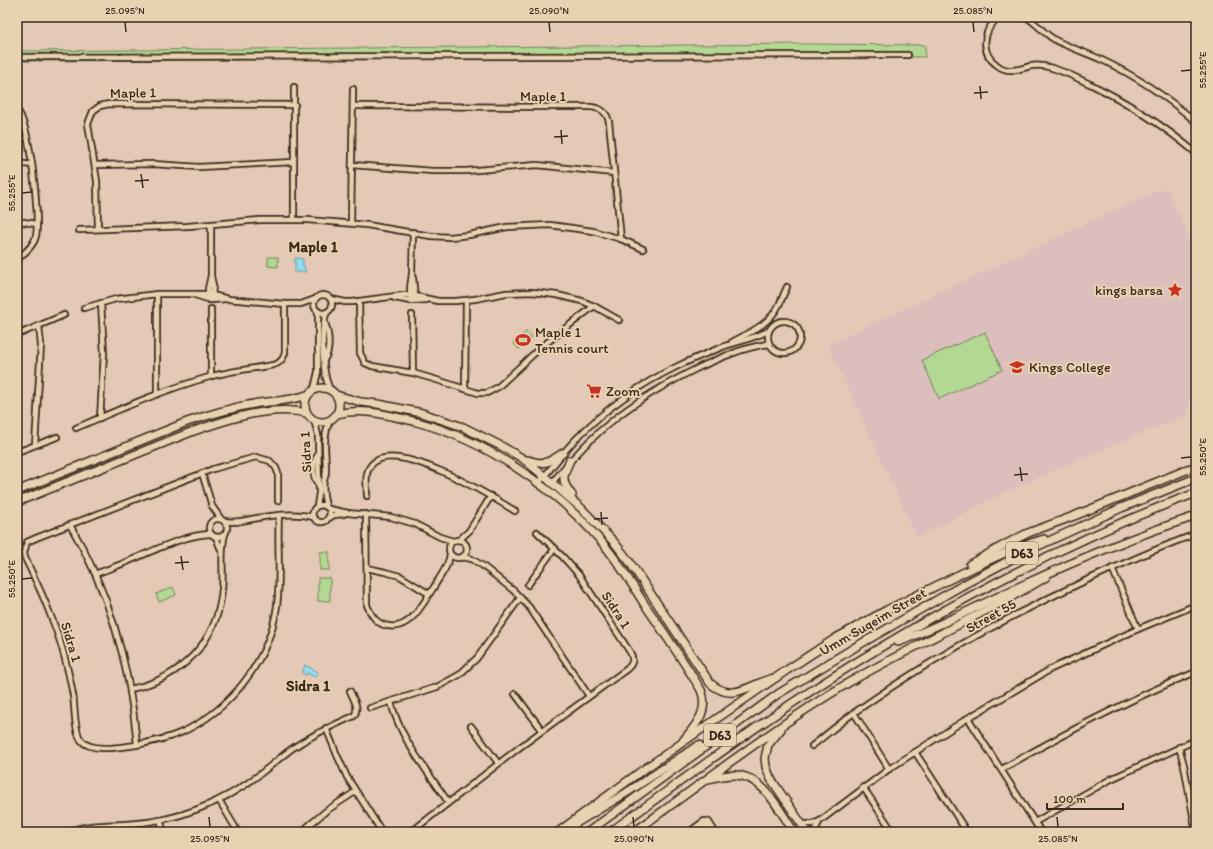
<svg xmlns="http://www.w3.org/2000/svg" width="1213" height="849" font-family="Itim,sans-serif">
  <rect width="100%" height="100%" fill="#e3c9b6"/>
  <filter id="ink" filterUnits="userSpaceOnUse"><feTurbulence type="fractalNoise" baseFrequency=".025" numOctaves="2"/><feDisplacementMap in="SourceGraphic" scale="8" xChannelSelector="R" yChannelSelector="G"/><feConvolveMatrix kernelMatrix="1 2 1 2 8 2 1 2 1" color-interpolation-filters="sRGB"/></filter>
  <g filter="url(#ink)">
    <path fill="#dcbebc" d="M1167,189L1196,254V389L1184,417L1149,430L1084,457L1008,491L917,537L828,345L1156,191Z"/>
    <g fill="#b2d893" stroke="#768158">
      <path d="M805,44L925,45V57H805L17,61V51Z"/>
      <path d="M268,257H278V267L268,266Z"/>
      <path d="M527,331L532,337L519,349L513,343Z"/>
      <path d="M985,332L1002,370L939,399L922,360Z"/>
      <rect x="320" y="552" width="9" height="18"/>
      <rect x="318" y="578" width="12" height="23"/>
      <path d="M173,587L176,595L159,602L156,594Z"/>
    </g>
    <g fill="#91ddf1" stroke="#6f959d">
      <path d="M295,258L303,259V266L305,267V272H295Z"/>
      <path d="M305,665L318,672L315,677L307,673L306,675L302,673Z"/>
    </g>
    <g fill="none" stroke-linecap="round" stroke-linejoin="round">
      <g stroke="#3b2a1e" stroke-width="8">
        <g id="street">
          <path d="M1000,17C983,28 979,52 997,65C1008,74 1019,69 1031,66C1038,65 1046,66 1052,68C1066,72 1079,79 1092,85C1129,103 1164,126 1196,153"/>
          <path d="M1026,17C1037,23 1045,35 1057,41C1071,48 1087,53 1102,60C1136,76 1167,97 1196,122"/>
          <path d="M17,57L908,55"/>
          <path d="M353,106L591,107C601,108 607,112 609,122L621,239"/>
          <path d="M17,110C30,124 40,215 36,236C34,246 24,253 17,260"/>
          <path d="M17,163L32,165"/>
          <path d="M95,165L153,164L199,167L294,162"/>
          <path d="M352,165L433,171H466L537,165L614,173"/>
          <path d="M294,220V87"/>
          <path d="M17,221L37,224"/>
          <path d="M351,223L353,89"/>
          <path d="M98,229L97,181L88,124L93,111L100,106L109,104L295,105"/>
          <path d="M79,230L188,226L260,220H308L367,225L431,236L450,237L469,235L507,227L550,225L593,231L621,239L643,249"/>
          <path d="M211,276L213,285L212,297"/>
          <path d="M413,278L415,298"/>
          <path d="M195,295L211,300L227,299"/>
          <circle cx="323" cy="304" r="9"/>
          <path d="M394,298L411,301L426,300"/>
          <path d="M331,299L345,302H352L404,295L415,296L438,301H456L475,299L506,293L532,292L557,295L582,301L594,306L619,320"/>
          <path d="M209,300L208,289L211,275V224"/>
          <path d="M359,301L360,353L365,363L372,366L413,373L437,380L478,393H487L498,387L540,348L594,306"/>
          <path d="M411,301L410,288L412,274L413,232"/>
          <path d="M84,308L116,299L157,294H208L228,299L285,304H301L315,299"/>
          <path d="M327,312C320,327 322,375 330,389"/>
          <path d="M412,315L413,373"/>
          <circle cx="784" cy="337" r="16"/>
          <path d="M17,335L64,315"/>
          <path d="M732,342C750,332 769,325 779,305C782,299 784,293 787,287"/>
          <path d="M324,360C331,350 329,333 325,323"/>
          <path d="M211,376V309"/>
          <path d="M314,389L318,372V311"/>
          <path d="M465,389L466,300"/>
          <path d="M157,394V294"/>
          <path d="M100,418L104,353L101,303"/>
          <path d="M314,420L318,435L319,493L317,506L314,509L312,515C315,521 320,524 326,521L330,515L329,509L323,505L317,506"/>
          <path d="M76,428C120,409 163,390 209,377C229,371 251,369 273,365C279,364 283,360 285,353V304"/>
          <path d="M35,445L41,345L39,326"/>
          <path d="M17,452L57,437"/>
          <path d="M317,456C312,464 312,479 319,485"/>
          <path d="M202,473L212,506L221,519"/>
          <path d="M538,484C551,469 562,453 576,439C605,409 642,383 680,365C695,358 710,352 725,346C740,341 755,338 768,331"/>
          <path d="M551,484C595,428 636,398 700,367C722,357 745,347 769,344"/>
          <path d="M367,496C367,485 364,472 372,464C396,438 491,496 515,511"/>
          <path d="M278,501V473L276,468L270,461L256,457L213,469L36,538L27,542L24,553L25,558C34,577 43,595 50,614C61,640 68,668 73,695C75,707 74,731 81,740C91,753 121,747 136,745C151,742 166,739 180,733C230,711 269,661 277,606C281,576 277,546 279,515"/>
          <path d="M326,506C324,498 322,489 324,480C325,477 326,475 326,471C326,453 322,438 330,420"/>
          <path d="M329,509L348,513L391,517L415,524L440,537L453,541"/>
          <path d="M366,514L367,605C371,615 376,624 388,626C411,630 423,603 434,587C440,576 449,566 450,554"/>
          <path d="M329,518L334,515L344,514"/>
          <circle cx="218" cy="528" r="9"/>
          <path d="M225,521C235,523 242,521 252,519C272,515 294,512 313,517"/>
          <path d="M70,525C110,592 130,667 137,744"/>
          <path d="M216,537L221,550"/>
          <path d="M459,540L469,531L491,496"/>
          <circle cx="458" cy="549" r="9"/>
          <path d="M461,557L472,559L483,566L514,591L529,607L589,696"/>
          <path d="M367,568L385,572L400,576L429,594"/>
          <path d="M1112,568L1138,629"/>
          <path d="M95,574C105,570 115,567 124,563C149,553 185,534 211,534"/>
          <path d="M528,585L555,548"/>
          <path d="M131,689C181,678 218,642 222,589C224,571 220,552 225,534"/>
          <path d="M515,694L542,730"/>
          <path d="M391,702C400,739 427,770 448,802"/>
          <path d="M370,708L437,687L459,675L477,658L520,598"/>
          <path d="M854,713L889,769"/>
          <path d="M968,718L1041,832"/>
          <path d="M471,726L498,763"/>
          <path d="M326,728L337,755L347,777L382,832"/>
          <path d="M812,746C826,735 840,723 855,712C927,661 1006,617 1087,580C1122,564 1159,547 1196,534"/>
          <path d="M1179,747L1184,765L1196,832"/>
          <path d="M915,752L967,832"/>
          <path d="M1002,769C1065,733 1129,699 1196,672"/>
          <path d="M863,787L893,832"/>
          <path d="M219,800L238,832"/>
          <path d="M160,820L164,832"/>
          <path d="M1035,822L1111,779L1196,740"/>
          <path d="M802,824H813L820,821L889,769L968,718L1051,669L1138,629L1196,605"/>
          <path d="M307,827L326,811L355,792"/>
          <path d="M697,827L705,825L712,830"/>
          <path d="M67,832C87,824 106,825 127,824C151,823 175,818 198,809C222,800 244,787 264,771C273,764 281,757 290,750C310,736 331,726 354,716C360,708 353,698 350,691"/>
          <path d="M411,832L520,747L627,669C633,664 634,659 630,652L579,575L563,557L537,532"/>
          <path d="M689,832L704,821L709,822L715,832"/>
          <path d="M815,832L819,822"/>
        </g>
      </g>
      <g stroke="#3b2a1e" stroke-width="10">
        <g id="secondary">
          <circle cx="322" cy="405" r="17"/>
          <path d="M336,395L361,402L378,404L422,413L463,427L503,447L522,458L544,476L581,508L614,542L629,561L710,683C734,704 750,683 775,678"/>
          <path d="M337,414C363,407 391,416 417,422C485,440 554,487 600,540C617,559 630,581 643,602C663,631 683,660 701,690C710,711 695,726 683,741"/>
          <path d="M528,460C545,466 549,462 563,453"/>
          <path d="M570,460C563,476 560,480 572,495"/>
          <path d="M17,491L187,422C211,414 235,407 259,403C275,401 291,401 307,395"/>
          <path d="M17,502L191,432C225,420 271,404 307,413"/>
          <path d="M781,729L768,745L765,758L766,767L771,779L807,832"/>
          <path d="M708,779C716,777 725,775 733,775C763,774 779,810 794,832"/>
          <path d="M634,832C705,781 773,728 848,683C913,645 982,616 1046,577"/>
        </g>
      </g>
      <g stroke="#3b2a1e" stroke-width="10">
        <g id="primary">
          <path d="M970,564L1004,545L1028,533L1074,516L1196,466"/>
          <path d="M898,642C941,626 981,604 1023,585C1079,559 1137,535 1196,516"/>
          <path d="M573,825L626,793L699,745"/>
          <path d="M558,832L640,772L787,670L836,638L887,610L989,560L1018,547L1044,539"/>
          <path d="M588,832L778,694L857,646L961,586L1025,552L1121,508L1196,478"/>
          <path d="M610,832C672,788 733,742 797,700C922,618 1055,545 1196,493"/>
        </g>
      </g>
      <use href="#street" stroke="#e9d2b1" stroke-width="4.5"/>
      <use href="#secondary" stroke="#e9d2b1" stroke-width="7"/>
      <use href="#primary" stroke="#e9d2b1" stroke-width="7"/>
    </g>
  </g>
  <path fill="none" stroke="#3b2a1e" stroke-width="1.5" d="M125,22L126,32M549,22L550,32M973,22L974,32M1181,71L1191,70M980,86L981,99M974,93L988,92M561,130L562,144M554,137L568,136M141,174L143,188M135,181L149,180M22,193L32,192M1181,458L1191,457M1020,467L1022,481M1014,475L1028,474M601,512L602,525M594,519L608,518M181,556L183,570M175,563L189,562M22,579L32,578M209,817L210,827M633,817L634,827M1057,817L1058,827"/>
  <defs>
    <g id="sight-bare" transform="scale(1.2)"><path d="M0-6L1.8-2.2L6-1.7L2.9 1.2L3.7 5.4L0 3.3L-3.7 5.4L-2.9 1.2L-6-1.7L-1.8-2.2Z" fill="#c8321e" stroke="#e9d2b1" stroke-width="2.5" paint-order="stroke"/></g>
    <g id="stadium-bare" transform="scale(1.2)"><path d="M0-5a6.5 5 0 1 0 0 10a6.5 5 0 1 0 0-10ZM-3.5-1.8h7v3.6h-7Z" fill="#c8321e" stroke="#e9d2b1" stroke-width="2.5" paint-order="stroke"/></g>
    <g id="university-bare" transform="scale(1.2)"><path d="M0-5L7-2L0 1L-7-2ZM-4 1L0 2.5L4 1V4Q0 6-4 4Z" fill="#c8321e" stroke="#e9d2b1" stroke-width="2.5" paint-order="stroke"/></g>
    <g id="supermarket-bare" transform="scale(1.2)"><path d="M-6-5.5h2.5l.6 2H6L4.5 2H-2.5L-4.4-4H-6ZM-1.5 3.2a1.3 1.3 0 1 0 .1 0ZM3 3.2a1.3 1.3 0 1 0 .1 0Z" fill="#c8321e" stroke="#e9d2b1" stroke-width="2.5" paint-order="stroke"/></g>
  </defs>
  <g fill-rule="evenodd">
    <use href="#sight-bare" x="1175" y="290"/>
    <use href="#stadium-bare" x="523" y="340"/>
    <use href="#university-bare" x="1017" y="367"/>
    <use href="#supermarket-bare" x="594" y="391"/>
  </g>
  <g text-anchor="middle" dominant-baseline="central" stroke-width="4" stroke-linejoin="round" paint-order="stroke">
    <g fill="#e9d2b1" stroke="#6f5c4a" stroke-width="1">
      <rect x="1006" y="542" width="32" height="22" rx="3"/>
      <rect x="704" y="724" width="32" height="22" rx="3"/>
    </g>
    <g font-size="13" font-weight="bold" fill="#3b2a1e">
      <text x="1022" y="553">D63</text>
      <text x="720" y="735">D63</text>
    </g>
    <g font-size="14" fill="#3b2a1e" stroke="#e9d2b1">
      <text transform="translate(133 93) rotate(-1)">Maple 1</text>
      <text x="543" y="96">Maple 1</text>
      <text transform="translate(306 452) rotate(-93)">Sidra 1</text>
      <text transform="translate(616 610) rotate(57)">Sidra 1</text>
      <text transform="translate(991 616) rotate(-29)">Street 55</text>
      <text transform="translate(873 622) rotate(-30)">Umm Suqeim Street</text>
      <text transform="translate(71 642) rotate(73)">Sidra 1</text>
    </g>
    <g font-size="14" fill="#3b2a1e" stroke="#e9d2b1" text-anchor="start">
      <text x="1163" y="290" text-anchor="end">kings barsa</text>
      <text x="535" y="332">Maple 1<tspan x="535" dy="16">Tennis court</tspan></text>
      <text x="1029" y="367">Kings College</text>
      <text x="606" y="391">Zoom</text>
    </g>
    <g font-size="15" font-weight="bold" fill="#3b2a1e" stroke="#e9d2b1">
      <text x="313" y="247">Maple 1</text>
      <text x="308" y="686">Sidra 1</text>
    </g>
  </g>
  <rect width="1213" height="849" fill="none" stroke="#e9d2b1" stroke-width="44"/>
  <path d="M1047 803v6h76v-6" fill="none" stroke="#3b2a1e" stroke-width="2"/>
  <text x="1053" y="803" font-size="12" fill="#3b2a1e" stroke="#e9d2b1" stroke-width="3" paint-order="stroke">100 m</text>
  <rect x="22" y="22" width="1169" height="805" fill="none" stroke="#3b2a1e" stroke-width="1.5"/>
  <g font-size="10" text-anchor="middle" fill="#3b2a1e">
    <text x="125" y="14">25.095°N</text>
    <text x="549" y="14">25.090°N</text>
    <text x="973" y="14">25.085°N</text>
    <text transform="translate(1202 70) rotate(-90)" y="4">55.255°E</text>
    <text transform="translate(11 193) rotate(-90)" y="4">55.255°E</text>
    <text transform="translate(1202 457) rotate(-90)" y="4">55.250°E</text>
    <text transform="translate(11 579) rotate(-90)" y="4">55.250°E</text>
    <text x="210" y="842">25.095°N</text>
    <text x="634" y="842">25.090°N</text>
    <text x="1058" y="842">25.085°N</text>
  </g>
</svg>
